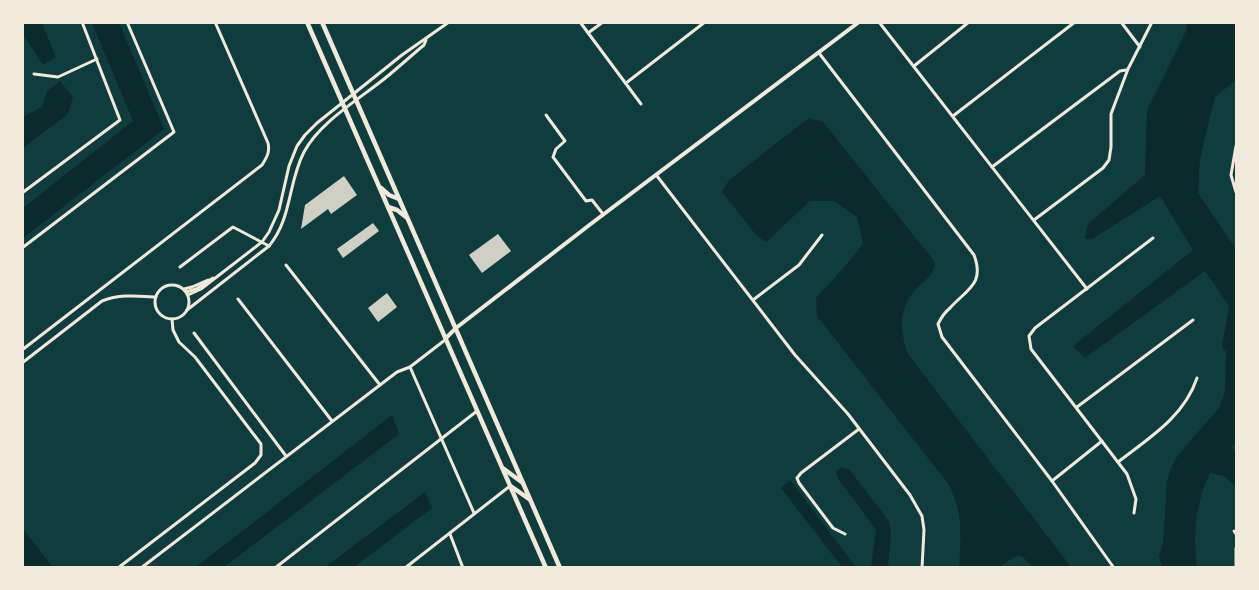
<svg xmlns="http://www.w3.org/2000/svg" width="1259" height="590" font-family="'Work Sans',sans-serif">
  <rect width="100%" height="100%" fill="#0f3d3e"/>
  <g fill="#0a2a2b">
    <path d="M22,23H42L56,57L43,65L23,34Z"/>
    <path d="M92,23H119L164,129L23,238V208L133,121Z"/>
    <path d="M1187,23H1236V80L1215,97L1200,159L1198,193L1236,249V442L1232,447L1236,453V487L1224,476L1210,473C1195,504 1193,534 1197,567L1162,568L1159,555L1163,545L1167,480L1171,468L1178,455L1219,408L1225,392L1226,352L1222,347L1229,306L1205,271L1085,358L1073,346L1193,250L1160,196L1092,239H1085L1088,224L1145,175L1147,110L1187,29Z"/>
    <path d="M60,81L73,97L68,114L23,148V117L42,107L47,91Z"/>
    <path d="M809,118L823,122L935,262C932,278 927,278 917,288C898,309 899,329 908,354L1071,567H1033L1024,558L1019,556L1012,558L1000,567H959C961,539 963,511 949,485L817,316L816,298L853,257L863,243L857,217L834,201H810L766,242L757,236L722,192L729,180Z"/>
    <path d="M392,415L399,434L224,567H196Z"/>
    <path d="M841,467L849,469L889,521L891,534L888,567H871L876,530L837,477L836,471Z"/>
    <path d="M790,480L856,567H842L781,488Z"/>
    <path d="M425,492L432,508L354,567H325Z"/>
    <path d="M22,528L53,567H23Z"/>
  </g>
  <g fill="#cfcfc3">
    <path d="M344,176L357,195L331,214L328,209L301,229L305,205Z"/>
    <path d="M373,223L379,231L343,258L337,249Z"/>
    <path d="M498,234L511,251L482,273L469,255Z"/>
    <path d="M387,293L397,307L378,322L368,308Z"/>
  </g>
  <g fill="none" stroke-linecap="round" stroke-linejoin="round">
    <g stroke="#f1e9da" stroke-width="3">
      <path d="M580,22L641,104"/>
      <path d="M879,22L1087,289"/>
      <path d="M1121,22L1140,47"/>
      <path d="M588,33L603,22"/>
      <path d="M819,53L974,255C985,284 967,289 950,308C945,312 941,318 938,324L942,337L1052,481L1114,568"/>
      <path d="M914,66L969,22"/>
      <path d="M34,74L58,77L97,59"/>
      <path d="M626,83L705,22"/>
      <path d="M546,115L565,141L556,149L553,157L586,201L592,200L603,214"/>
      <path d="M953,116L1075,22"/>
      <path d="M1236,146L1231,175L1236,192"/>
      <path d="M992,167L1120,71L1126,70"/>
      <path d="M657,176L795,355L848,414L910,495L922,516L924,530L922,568"/>
      <path d="M22,193L120,120L82,22"/>
      <path d="M1034,220L1103,168L1109,160L1111,147V114L1128,69L1152,22"/>
      <path d="M22,248L174,132L127,22"/>
      <path d="M286,265L380,385"/>
      <path d="M180,267L233,227L269,246"/>
      <circle cx="172" cy="302" r="17"/>
      <path d="M184,289L192,287L208,280"/>
      <path d="M186,292L196,289L213,278"/>
      <path d="M188,295L201,289L262,242L269,232L279,210L289,166L297,146L305,135L317,123L402,55L449,22"/>
      <path d="M238,299L332,421"/>
      <path d="M753,300L799,265L822,235"/>
      <path d="M187,310L269,246C292,219 288,182 304,152C320,121 363,97 389,75C401,65 412,55 424,45L426,40"/>
      <path d="M194,333L286,456"/>
      <path d="M22,350L262,165C267,157 270,152 268,143L215,22"/>
      <path d="M22,363L102,301C120,294 137,296 156,297"/>
      <path d="M410,367L474,513"/>
      <path d="M1077,407L1193,320"/>
      <path d="M1118,462C1149,438 1184,417 1197,378"/>
      <path d="M1052,481L1102,441"/>
      <path d="M1134,513L1136,499L1127,474L1031,349L1029,336L1035,328L1153,238"/>
      <path d="M1234,531L1236,534"/>
      <path d="M450,534L463,568"/>
      <path d="M845,534L833,528L799,483L797,478L801,473L859,429"/>
      <path d="M118,568L255,463L261,455V444L195,357L179,342L173,330L172,319"/>
      <path d="M141,568L397,372L410,367L445,340"/>
      <path d="M275,568L477,411"/>
      <path d="M405,568L510,486"/>
      <path d="M1236,568V548"/>
    </g>
    <path stroke="#f1e9da" stroke-width="4" d="M446,338L456,328L592,223L859,22"/>
    <g stroke="#f1e9da" stroke-width="4.5">
      <path d="M307,22L546,568"/>
      <path d="M322,22L560,568"/>
      <path d="M381,188L389,195L399,199"/>
      <path d="M388,207L397,210L406,217"/>
      <path d="M504,469L523,483"/>
      <path d="M512,487L529,499"/>
    </g>
  </g>
  <rect width="1259" height="590" fill="none" stroke="#f1e9da" stroke-width="48"/>
</svg>
